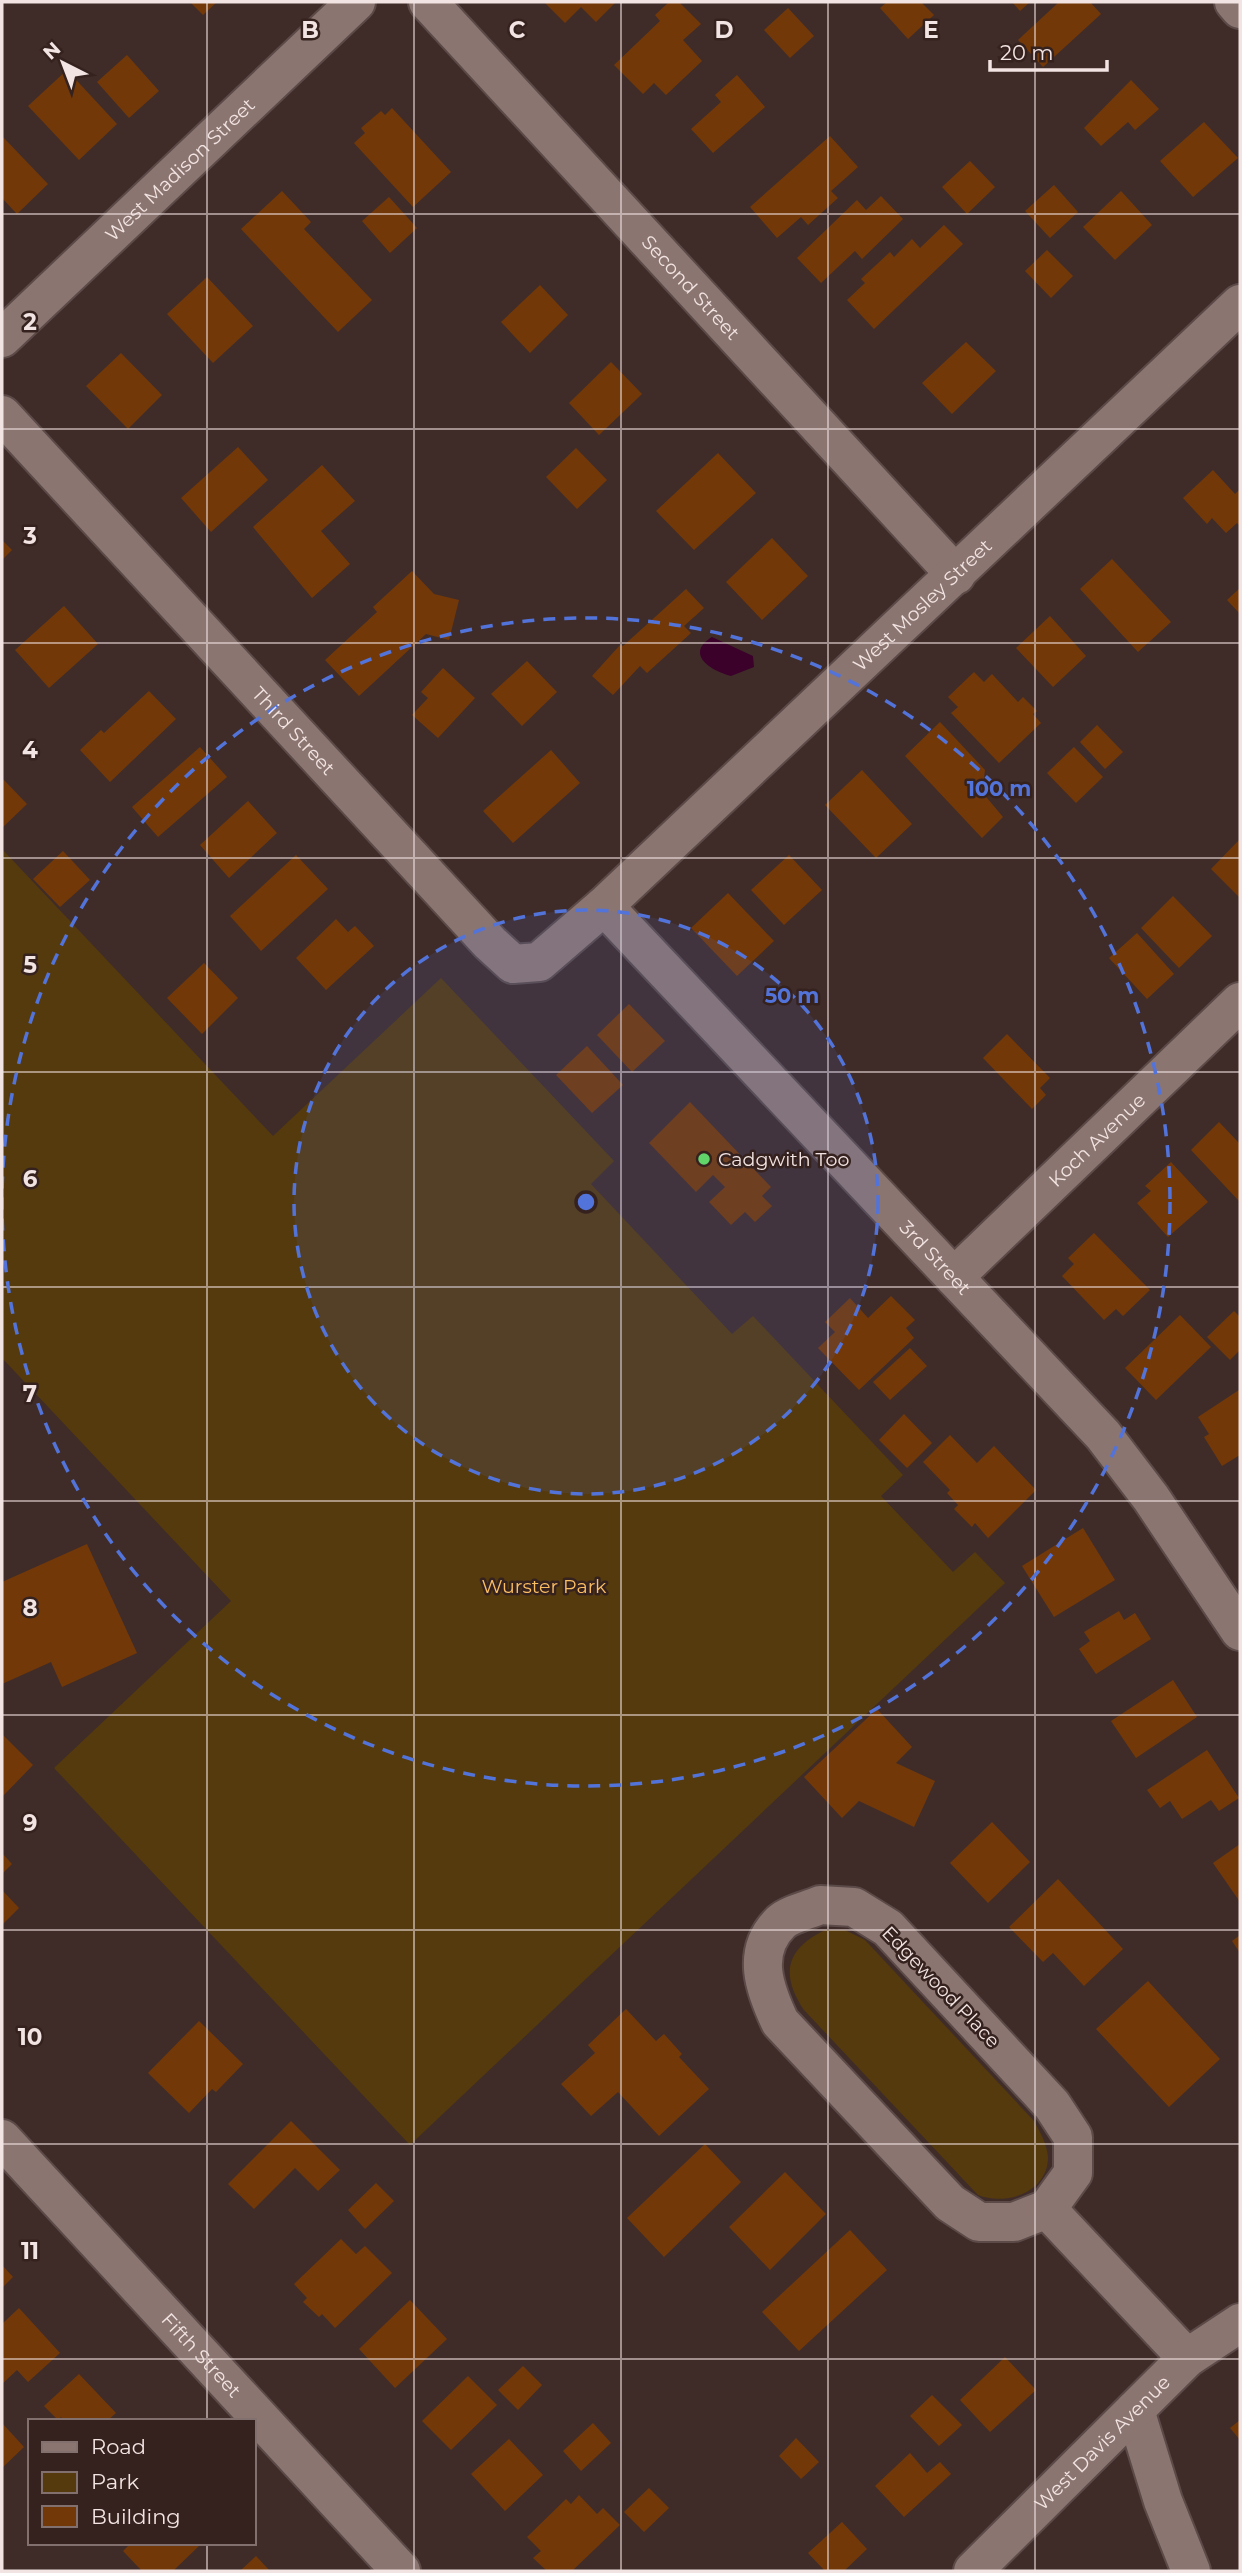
<svg xmlns="http://www.w3.org/2000/svg" width="1242" height="2573" font-family="Montserrat,sans-serif">
  <rect width="100%" height="100%" fill="#3f2c29"/>
  <g fill="#553a0d">
    <path d="M2,849L273,1136L441,978L614,1161L591,1184L732,1334L753,1316L903,1475L881,1496L953,1572L975,1552L1005,1583L410,2145L54,1768L231,1601L2,1358Z"/>
    <path d="M825,1930H845L865,1940L1034,2121C1040,2132 1047,2144 1048,2157C1048,2193 1005,2206 978,2195L804,2010C780,1974 786,1949 825,1930Z"/>
  </g>
  <path fill="#3b012b" d="M712,637L753,656L754,667L731,676C711,671 684,654 712,637Z"/>
  <g fill="#733808">
    <path d="M190,2H217L203,15Z"/>
    <path d="M544,2H616L596,22L581,7L565,23Z"/>
    <path d="M669,2H679L701,24L683,40L702,61L666,95L654,83L643,94L614,65L660,21L655,15Z"/>
    <path d="M887,2H921L934,15L908,39L880,8Z"/>
    <path d="M1012,2H1030L1020,11Z"/>
    <path d="M1059,2H1090L1101,14L1043,67L1018,40Z"/>
    <path d="M788,8L814,36L790,58L764,30Z"/>
    <path d="M127,55L159,91L129,118L97,82Z"/>
    <path d="M67,70L117,124L79,160L28,106Z"/>
    <path d="M737,75L765,107L713,153L691,129L721,102L715,95Z"/>
    <path d="M1131,80L1159,109L1135,130L1128,122L1101,146L1084,128Z"/>
    <path d="M392,108L451,172L413,207L354,143L365,133L361,128L381,111L385,115Z"/>
    <path d="M1204,122L1238,158L1193,197L1160,161Z"/>
    <path d="M2,136L48,184L17,214L2,198Z"/>
    <path d="M830,136L858,167L831,191L838,198L808,225L801,217L777,238L750,207Z"/>
    <path d="M970,161L995,187L967,214L942,187Z"/>
    <path d="M1054,185L1078,212L1050,238L1025,211Z"/>
    <path d="M282,191L311,222L304,229L372,300L338,332L241,229Z"/>
    <path d="M1121,191L1152,225L1115,260L1083,227Z"/>
    <path d="M881,196L903,219L862,259L855,251L821,283L797,258L857,200L866,210Z"/>
    <path d="M389,197L417,228L390,253L362,221Z"/>
    <path d="M944,225L963,244L874,329L847,300L865,283L861,279L890,252L894,257L912,239L920,248Z"/>
    <path d="M1047,250L1073,276L1051,298L1025,271Z"/>
    <path d="M207,277L253,326L213,363L167,314Z"/>
    <path d="M540,285L568,315L530,353L501,322Z"/>
    <path d="M966,342L996,371L952,414L922,383Z"/>
    <path d="M121,353L162,395L128,429L86,386Z"/>
    <path d="M611,362L642,394L599,435L569,403Z"/>
    <path d="M238,447L268,480L211,532L181,498Z"/>
    <path d="M576,448L607,480L577,509L546,477Z"/>
    <path d="M718,453L756,493L694,550L656,511Z"/>
    <path d="M322,465L355,501L321,531L350,564L312,598L253,527Z"/>
    <path d="M1213,470L1235,494L1240,489V526L1237,523L1226,533L1212,518L1207,524L1183,498Z"/>
    <path d="M772,538L808,576L762,620L726,582Z"/>
    <path d="M2,540L12,550L2,560Z"/>
    <path d="M1112,559L1171,622L1138,652L1080,589Z"/>
    <path d="M412,571L434,594L459,600L449,640L426,634L359,696L325,660L377,612L373,607Z"/>
    <path d="M1240,588V614L1227,600Z"/>
    <path d="M686,589L704,608L684,626L691,633L647,673L640,666L613,695L592,676L620,645L623,646Z"/>
    <path d="M64,606L98,644L49,688L15,650Z"/>
    <path d="M1050,616L1086,656L1053,687L1016,648Z"/>
    <path d="M527,661L557,692L522,726L491,694Z"/>
    <path d="M443,668L475,698L438,738L412,715L428,698L421,692Z"/>
    <path d="M974,672L984,682L992,674L1018,702L1023,697L1037,711L1033,714L1041,723L999,763L951,713L958,707L948,697Z"/>
    <path d="M149,691L176,719L110,782L80,750L101,730L104,733Z"/>
    <path d="M940,722L985,770L982,792L1003,817L982,838L905,756Z"/>
    <path d="M1097,725L1123,752L1105,769L1080,742Z"/>
    <path d="M200,747L227,777L158,837L132,807Z"/>
    <path d="M1074,747L1103,777L1076,803L1047,773Z"/>
    <path d="M551,750L580,783L513,843L483,811Z"/>
    <path d="M862,770L912,824L876,858L825,805Z"/>
    <path d="M2,778L27,804L2,828Z"/>
    <path d="M248,801L277,833L229,878L200,845Z"/>
    <path d="M1240,839V898L1211,869Z"/>
    <path d="M63,851L90,880L60,907L33,879Z"/>
    <path d="M296,855L328,889L261,951L230,916Z"/>
    <path d="M789,855L822,890L784,925L751,890Z"/>
    <path d="M728,893L774,941L737,976L691,928Z"/>
    <path d="M1173,896L1212,936L1179,968L1141,928Z"/>
    <path d="M336,919L348,932L355,926L374,946L326,990L296,958Z"/>
    <path d="M1137,933L1174,974L1147,999L1109,958Z"/>
    <path d="M204,963L238,998L202,1034L167,998Z"/>
    <path d="M629,1004L665,1041L632,1072L597,1035Z"/>
    <path d="M1007,1034L1050,1078L1040,1088L1046,1095L1032,1109L983,1058Z"/>
    <path d="M587,1046L623,1085L592,1113L556,1075Z"/>
    <path d="M690,1102L771,1187L762,1196L772,1206L755,1222L745,1212L731,1225L709,1202L725,1187L713,1175L696,1192L649,1143Z"/>
    <path d="M1219,1122L1240,1144L1239,1201L1191,1150Z"/>
    <path d="M1171,1162L1208,1202L1168,1237L1137,1203L1151,1191L1145,1186Z"/>
    <path d="M1094,1233L1150,1290L1123,1316L1116,1309L1104,1320L1062,1276L1074,1264L1068,1258Z"/>
    <path d="M891,1296L915,1320L906,1328L914,1338L859,1390L818,1348L835,1332L825,1322L850,1298L868,1318Z"/>
    <path d="M1234,1311L1240,1317V1350L1230,1360L1207,1337Z"/>
    <path d="M1180,1315L1211,1347L1156,1400L1125,1368Z"/>
    <path d="M910,1348L927,1366L890,1400L873,1382Z"/>
    <path d="M1239,1390L1240,1455L1222,1466L1204,1437L1209,1434L1198,1417Z"/>
    <path d="M904,1414L932,1443L907,1468L879,1440Z"/>
    <path d="M950,1435L977,1463L994,1446L1036,1490L988,1538L975,1523L972,1527L954,1509L958,1505L947,1493L950,1490L923,1462Z"/>
    <path d="M1083,1528L1115,1580L1054,1617L1022,1566Z"/>
    <path d="M87,1544L137,1653L62,1687L51,1662L2,1684V1582Z"/>
    <path d="M1119,1611L1124,1620L1135,1613L1151,1639L1096,1674L1079,1649L1090,1641L1084,1632Z"/>
    <path d="M1173,1680L1197,1717L1136,1758L1111,1721Z"/>
    <path d="M877,1709L912,1747L896,1763L935,1781L914,1827L859,1801L842,1818L804,1777Z"/>
    <path d="M2,1734L33,1765L2,1797Z"/>
    <path d="M1207,1750L1239,1798L1219,1811L1211,1800L1182,1819L1170,1801L1160,1808L1147,1790Z"/>
    <path d="M992,1822L1030,1862L988,1903L950,1863Z"/>
    <path d="M1240,1844V1902L1213,1863Z"/>
    <path d="M2,1853L12,1864L2,1874Z"/>
    <path d="M1058,1879L1123,1949L1084,1986L1053,1953L1043,1962L1009,1927Z"/>
    <path d="M2,1890L19,1908L2,1925Z"/>
    <path d="M1240,1935V1953L1232,1941Z"/>
    <path d="M1148,1981L1220,2059L1169,2107L1096,2029Z"/>
    <path d="M626,2009L656,2041L664,2034L682,2054L679,2057L709,2089L659,2136L618,2092L591,2116L561,2084L595,2053L588,2045Z"/>
    <path d="M199,2021L243,2064L216,2092L212,2089L189,2113L148,2073Z"/>
    <path d="M291,2121L340,2170L318,2191L295,2168L254,2209L228,2184Z"/>
    <path d="M705,2144L741,2182L664,2257L627,2218Z"/>
    <path d="M785,2172L826,2214L770,2270L729,2227Z"/>
    <path d="M376,2183L394,2201L365,2229L348,2210Z"/>
    <path d="M850,2230L887,2270L799,2351L762,2312Z"/>
    <path d="M341,2239L356,2254L365,2246L392,2273L335,2328L322,2314L319,2317L303,2302L307,2298L294,2284Z"/>
    <path d="M2,2265L13,2277L2,2288Z"/>
    <path d="M410,2300L447,2339L395,2388L359,2349Z"/>
    <path d="M19,2308L60,2353L28,2382L17,2370L2,2384V2324Z"/>
    <path d="M1005,2357L1036,2390L990,2432L960,2400Z"/>
    <path d="M523,2366L542,2385L518,2410L498,2390Z"/>
    <path d="M79,2374L116,2413L107,2421H64L61,2417L58,2420L44,2406Z"/>
    <path d="M468,2376L497,2405L451,2450L422,2421Z"/>
    <path d="M932,2395L962,2425L939,2446L910,2416Z"/>
    <path d="M1240,2420V2440L1230,2428Z"/>
    <path d="M2,2423L24,2447L2,2468Z"/>
    <path d="M593,2423L611,2443L581,2471L563,2451Z"/>
    <path d="M796,2438L819,2462L801,2479L779,2456Z"/>
    <path d="M509,2439L543,2475L505,2511L471,2474Z"/>
    <path d="M910,2453L927,2473L940,2462L951,2474L904,2517L875,2486Z"/>
    <path d="M649,2488L669,2508L644,2532L624,2512Z"/>
    <path d="M579,2495L597,2514L603,2508L620,2525L572,2571H547L533,2558L541,2551L527,2537L566,2499L571,2504Z"/>
    <path d="M842,2522L867,2549L844,2571H825L808,2553Z"/>
    <path d="M131,2543H202L173,2571H142L123,2551Z"/>
    <path d="M256,2556L270,2571H240Z"/>
  </g>
  <g fill="none" stroke-linecap="round" stroke-linejoin="round">
    <g stroke="#5b4a48" stroke-width="42">
      <g id="minor">
        <path id="s1" d="M428,2L956,575"/>
        <path d="M1234,2L1240,9"/>
        <path id="s2" d="M2,338L356,2"/>
        <path id="s3" d="M2,415L490,943L513,964L539,962L604,906L1240,304"/>
        <path id="s4" d="M604,906L1103,1435L1151,1498L1240,1631"/>
        <path id="s5" d="M954,1277L1240,1002"/>
        <path d="M820,1905L854,1907L888,1928L1052,2105L1073,2137V2173L1047,2209L1014,2222H979L950,2203L780,2022C765,1990 750,1952 781,1922C790,1914 809,1910 820,1905Z"/>
        <path id="s6" d="M2,2139L401,2571"/>
        <path d="M1047,2209L1187,2358"/>
        <path d="M1135,2410L1163,2501L1191,2571"/>
        <path id="s7" d="M973,2571L1187,2358L1240,2323"/>
      </g>
    </g>
    <use href="#minor" stroke="#8b7571" stroke-width="38"/>
  </g>
  <path fill="none" stroke="#f2e4e2" stroke-width="2" stroke-opacity="0.55" d="M207,2V2421M414,2V2571M621,2V2571M828,2V2571M1035,2V2571M2,214H1240M2,429H1240M2,643H1240M2,858H1240M2,1072H1240M2,1287H1240M2,1501H1240M2,1715H1240M2,1930H1240M2,2144H1240M2,2359H1240M207,2543V2571"/>
  <circle cx="586" cy="1202" r="292" fill="#5274da" fill-opacity=".12"/>
  <g fill="none" stroke="#5274da" stroke-width="3.5" stroke-dasharray="12 9">
    <circle cx="586" cy="1202" r="292"/>
    <circle cx="586" cy="1202" r="584"/>
  </g>
  <circle fill="#61d46a" stroke="#35221f" stroke-width="2.5" cx="704" cy="1159" r="7"/>
  <g text-anchor="middle" dominant-baseline="central" stroke-width="5" stroke-linejoin="round" paint-order="stroke">
    <g font-size="19" fill="#f2e4e2" stroke="#35221f">
      <text stroke="none"><textPath href="#s2" startOffset="245">West Madison Street</textPath></text>
      <text stroke="none"><textPath href="#s1" startOffset="388">Second Street</textPath></text>
      <text stroke="none"><textPath href="#s3" startOffset="1300">West Mosley Street</textPath></text>
      <text stroke="none"><textPath href="#s3" startOffset="430">Third Street</textPath></text>
      <text stroke="none"><textPath href="#s5" startOffset="198">Koch Avenue</textPath></text>
      <text stroke="none"><textPath href="#s4" startOffset="483">3rd Street</textPath></text>
      <text transform="translate(941 1987) rotate(46)">Edgewood Place</text>
      <text stroke="none"><textPath href="#s6" startOffset="294">Fifth Street</textPath></text>
      <text stroke="none"><textPath href="#s7" startOffset="182">West Davis Avenue</textPath></text>
    </g>
    <g font-size="19" fill="#f2e4e2" stroke="#35221f" text-anchor="start">
      <text x="718" y="1159">Cadgwith Too</text>
    </g>
    <g font-size="19" fill="#fbbe62" stroke="#35221f">
      <text x="544" y="1586">Wurster Park</text>
    </g>
  </g>
  <g font-size="23" text-anchor="middle" font-weight="bold" fill="#f2e4e2" stroke="#35221f" stroke-width="5" stroke-linejoin="round" paint-order="stroke">
    <text x="310" y="38">B</text>
    <text x="517" y="38">C</text>
    <text x="724" y="38">D</text>
    <text x="931" y="38">E</text>
    <text x="30" y="330">2</text>
    <text x="30" y="544">3</text>
    <text x="30" y="758">4</text>
    <text x="30" y="973">5</text>
    <text x="30" y="1187">6</text>
    <text x="30" y="1402">7</text>
    <text x="30" y="1616">8</text>
    <text x="30" y="1831">9</text>
    <text x="30" y="2045">10</text>
    <text x="30" y="2259">11</text>
  </g>
  <circle cx="586" cy="1202" r="10" fill="#5274da" stroke="#35221f" stroke-width="3.5"/>
  <g font-size="21" text-anchor="middle" font-weight="bold" fill="#5274da" stroke="#35221f" stroke-width="5" stroke-linejoin="round" paint-order="stroke">
    <text x="999" y="796">100 m</text>
    <text x="792" y="1003">50 m</text>
  </g>
  <rect width="1242" height="2573" fill="none" stroke="#f2e4e2" stroke-width="7"/>
  <rect x="28" y="2419" width="228" height="126" fill="#35221f" stroke="#81706d" stroke-width="2"/>
  <rect x="42" y="2442" width="35" height="10" fill="#8b7571" stroke="#81706d" stroke-width="2"/>
  <text x="91" y="2454" font-size="21" fill="#f2e4e2">Road</text>
  <rect x="42" y="2472" width="35" height="21" fill="#553a0d" stroke="#81706d" stroke-width="2"/>
  <text x="91" y="2489" font-size="21" fill="#f2e4e2">Park</text>
  <rect x="42" y="2506" width="35" height="21" fill="#733808" stroke="#81706d" stroke-width="2"/>
  <text x="91" y="2524" font-size="21" fill="#f2e4e2">Building</text>
  <g transform="translate(63 63) rotate(318)" stroke="#35221f" stroke-width="5" paint-order="stroke">
  <path d="M0-5L12 26L0 18L-12 26Z" fill="#f2e4e2"/>
  <text y="-10" font-size="19" font-weight="bold" text-anchor="middle" fill="#f2e4e2">N</text>
  </g>
  <path d="M990 60v10h117v-10" fill="none" stroke="#f2e4e2" stroke-width="3.5"/>
  <text x="1000" y="60" font-size="21" fill="#f2e4e2" stroke="#35221f" stroke-width="5" paint-order="stroke">20 m</text>
</svg>
